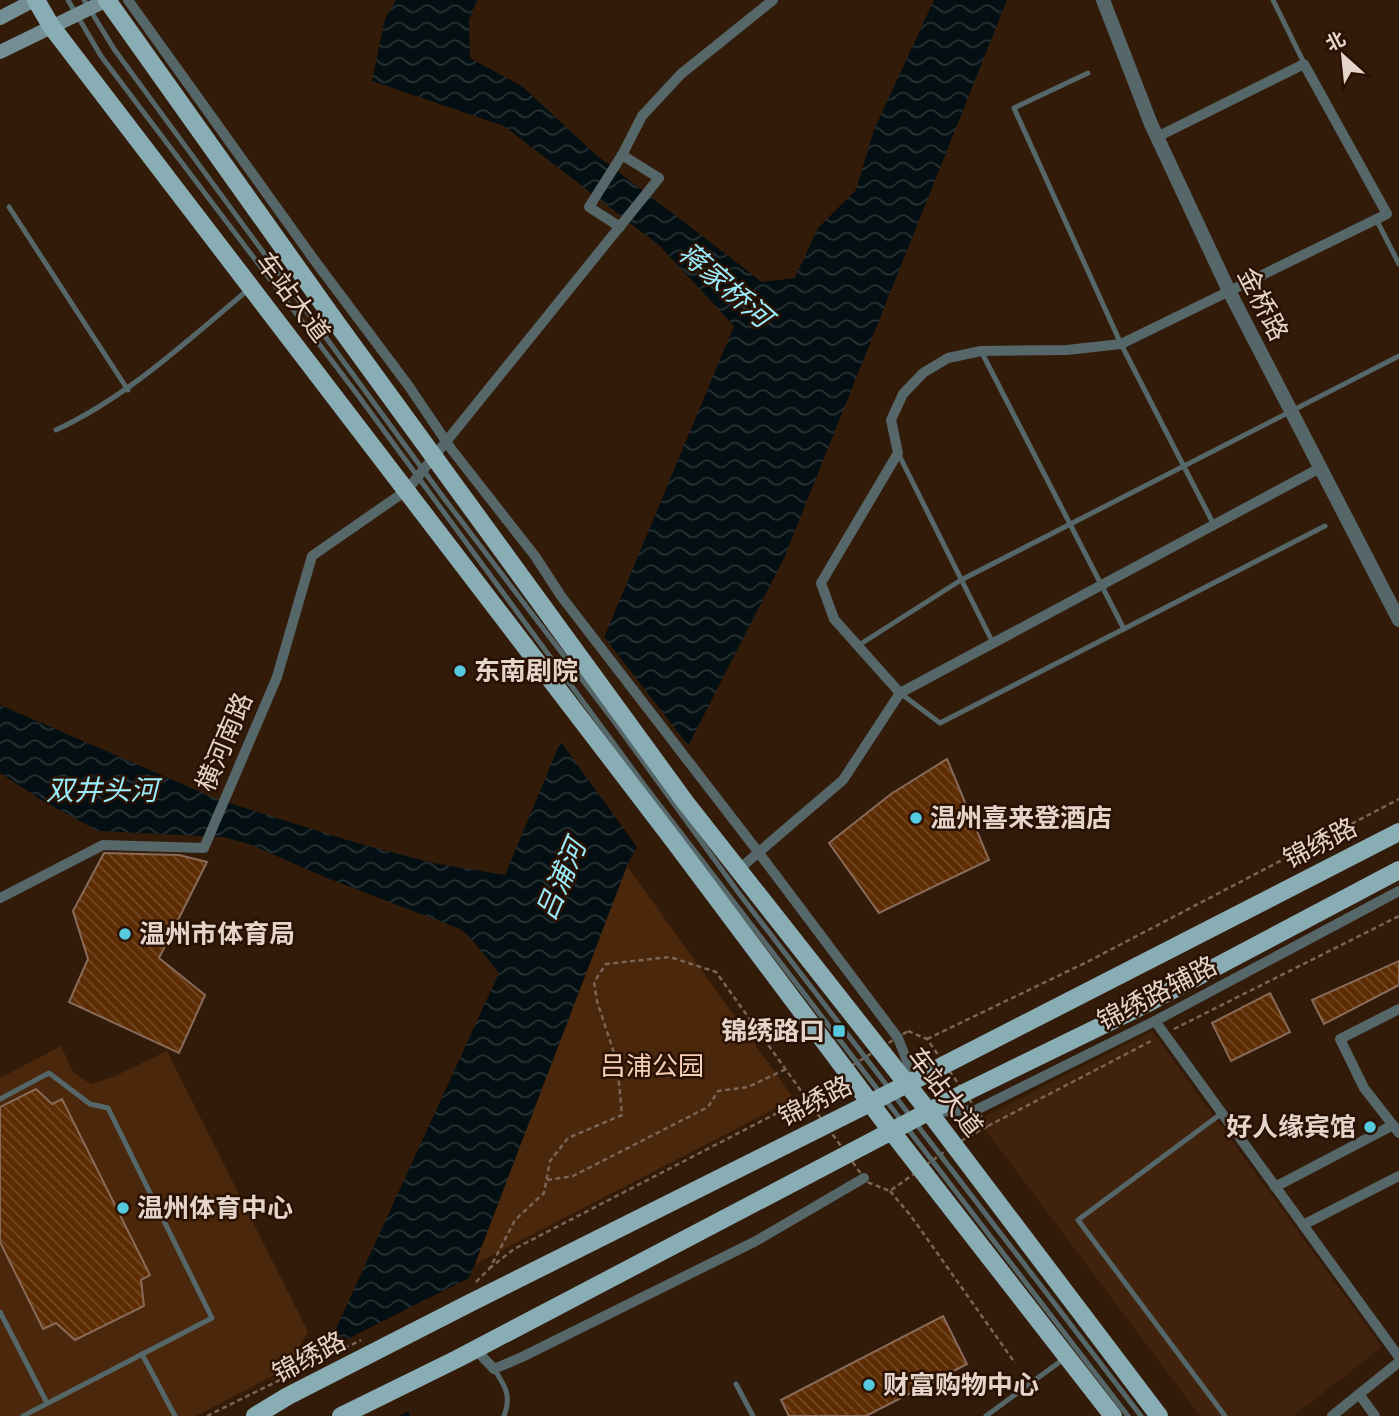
<svg xmlns="http://www.w3.org/2000/svg" width="1399" height="1416" font-family="Jost,'Noto Sans SC',sans-serif">
  <defs>
    <pattern id="water-waves" width="16" height="10" patternUnits="userSpaceOnUse" patternTransform="scale(1.75)"><rect width="16" height="10" fill="#030f12"/><path d="M0 5q4-4 8 0t8 0" fill="none" stroke="#283133"/></pattern>
    <pattern id="building-back-hatch" width="6" height="6" patternUnits="userSpaceOnUse" patternTransform="scale(1.75)"><rect width="6" height="6" fill="#5d2c03"/><path d="M-1 5l2 2M0 0l6 6M5-1l2 2" fill="none" stroke="#744a26"/></pattern>
  </defs>
  <rect width="100%" height="100%" fill="#331b0a"/>
  <path fill="#40220d" d="M1152,1031L1382,1347L1293,1416H1200L978,1120Z"/>
  <g fill="#4b270b">
    <path d="M627,866L794,1099L475,1264Z"/>
    <path d="M61,1046L73,1072L91,1084L113,1077L167,1051L308,1332L286,1369L196,1416H0V1078Z"/>
  </g>
  <path fill="url(#water-waves)" d="M396,0H477L469,20L470,58L523,87L595,154L762,282L795,278L818,228L856,190L874,130L934,0H1007L785,556L627,866L475,1264L409,1416H296L499,973L469,936L460,929L327,878L252,845L224,837L98,831L38,798L0,773V705L219,800L357,843L433,863L505,875L734,326L660,246L504,126L372,81L385,19Z"/>
  <g fill="#331b0a">
    <path d="M602,634L691,749L639,850L558,738Z"/>
    <path d="M473,1276L417,1407L399,1416H292L321,1352Z"/>
  </g>
  <g fill="url(#building-back-hatch)" stroke="#886b58" stroke-width="2">
    <path d="M947,759L989,860L879,913L829,843L891,794Z"/>
    <path d="M104,853L179,855L207,862L159,958L205,995L179,1053L69,1002L88,959L73,911Z"/>
    <path d="M1399,961V985L1324,1024L1312,1000Z"/>
    <path d="M1270,993L1290,1032L1231,1061L1212,1023Z"/>
    <path d="M36,1089L52,1104L62,1099L150,1275L141,1280L144,1306L75,1340L56,1323L43,1329L0,1242V1107Z"/>
    <path d="M943,1316L967,1364L866,1416H789L781,1400Z"/>
  </g>
  <g fill="none" stroke-linecap="round" stroke-linejoin="round">
    <g stroke="#7a6557" stroke-width="2.5" stroke-dasharray="5 3.5" stroke-linecap="butt">
      <path d="M1174,1029L1399,916"/>
      <path d="M908,1031L927,1039L988,1126L954,1145L890,1191L867,1182L804,1095Z"/>
      <path d="M927,1039L1087,962L1399,799"/>
      <path d="M988,1126L1153,1040"/>
      <path d="M547,1180L573,1176L708,1107L718,1091L748,1087L786,1069"/>
      <path d="M890,1191L911,1216L1015,1363"/>
      <path d="M476,1282L490,1268L515,1220L544,1193L550,1161L568,1138L622,1115L617,1062L597,1001L594,982L606,964L670,957L716,972L804,1095L781,1111L514,1249L490,1268"/>
      <path d="M207,1416L361,1340"/>
    </g>
    <g stroke="#56676a" stroke-width="5">
      <path d="M68,0L101,56L357,394L648,790L1128,1416"/>
      <path d="M84,0L114,49L443,497L613,720L738,892L1141,1416"/>
      <path d="M1273,0L1304,63"/>
      <path d="M1088,73L1014,108L1121,344L1214,525"/>
      <path d="M9,207L128,390"/>
      <path d="M1376,219L1399,264"/>
      <path d="M981,351L1124,629"/>
      <path d="M56,430C129,396 188,340 249,289"/>
      <path d="M898,453L993,643"/>
      <path d="M859,645L961,580L1399,356"/>
      <path d="M900,693L940,723L1325,526"/>
      <path d="M0,1099L49,1073L90,1104L108,1108L212,1318L23,1416"/>
      <path d="M1222,1113L1078,1220L1225,1416"/>
      <path d="M0,1312L47,1403"/>
      <path d="M142,1354L175,1416"/>
      <path d="M494,1369C505,1386 512,1396 504,1416"/>
      <path d="M736,1384L753,1416"/>
      <path d="M986,1416L1065,1358"/>
    </g>
    <g stroke="#56676a" stroke-width="10">
      <path d="M128,0L315,261L408,385L452,450L535,556L561,596L759,853L898,1038L907,1061L905,1081"/>
      <path d="M620,227L589,207L622,155L642,116L681,74L773,0"/>
      <path d="M900,693L834,619L821,583L898,453L891,420L903,394L923,373L948,358L981,351L1067,350L1121,344L1387,214L1304,64L1157,137"/>
      <path d="M738,870L843,780L900,693L1320,468"/>
      <path d="M0,898L103,845L204,848L277,677L312,556L407,490L659,178L622,155"/>
      <path d="M1399,1009L1340,1039L1364,1088L1399,1133"/>
      <path d="M1155,1021L1399,1357"/>
      <path d="M935,1112L976,1110L1155,1021L1399,891"/>
      <path d="M1275,1187L1393,1125"/>
      <path d="M1303,1225L1399,1176"/>
      <path d="M475,1349L494,1369L522,1357L756,1241L864,1178"/>
      <path d="M1359,1394L1375,1416"/>
      <path d="M1332,1416L1399,1362"/>
    </g>
    <path stroke="#56676a" stroke-width="14" d="M1103,0L1151,124L1229,291L1399,620"/>
    <g stroke="#738e94" stroke-width="14">
      <path d="M0,18L34,0"/>
      <path d="M0,52L107,0"/>
    </g>
    <g stroke="#89adb4" stroke-width="18">
      <path d="M36,0L51,26L674,841L892,1132L1113,1416"/>
      <path d="M107,0L338,325L686,803L929,1112L1159,1416"/>
      <path d="M255,1416L288,1396L470,1303L870,1103L1399,832"/>
      <path d="M341,1416L457,1359L964,1093L1142,1006L1399,870"/>
    </g>
  </g>
  <g fill="#55cadf" stroke="#291203" stroke-width="2.5">
    <circle cx="460" cy="671" r="7"/>
    <circle cx="916" cy="818" r="7"/>
    <circle cx="125" cy="934" r="7"/>
    <rect x="832" y="1024" width="14" height="14" rx="3.5"/>
    <circle cx="1370" cy="1127" r="7"/>
    <circle cx="123" cy="1208" r="7"/>
    <circle cx="869" cy="1385" r="7"/>
  </g>
  <g text-anchor="middle" dominant-baseline="central" stroke-width="5" stroke-linejoin="round" paint-order="stroke">
    <g font-size="26" fill="#e5d4ca" stroke="#291203">
      <text transform="translate(293 297) rotate(53)">车站大道</text>
      <text transform="translate(1263 304) rotate(63)">金桥路</text>
      <text transform="translate(224 742) rotate(-67)">横河南路</text>
      <text transform="translate(1320 843) rotate(-27)">锦绣路</text>
      <text transform="translate(1157 993) rotate(-27)">锦绣路辅路</text>
      <text transform="translate(945 1092) rotate(52)">车站大道</text>
      <text transform="translate(815 1101) rotate(-27)">锦绣路</text>
      <text transform="translate(309 1357) rotate(-28)">锦绣路</text>
    </g>
    <g font-size="26" font-weight="bold" fill="#e5d4ca" stroke="#291203" text-anchor="start">
      <text x="474" y="671">东南剧院</text>
      <text x="930" y="818">温州喜来登酒店</text>
      <text x="139" y="934">温州市体育局</text>
      <text x="825" y="1031" text-anchor="end">锦绣路口</text>
      <text x="1356" y="1127" text-anchor="end">好人缘宾馆</text>
      <text x="137" y="1208">温州体育中心</text>
      <text x="883" y="1385">财富购物中心</text>
    </g>
    <g font-size="26" fill="#f6cfb7" stroke="#291203">
      <text x="652" y="1066">吕浦公园</text>
    </g>
    <g font-size="28" font-style="italic" fill="#9aecfc" stroke="#291203">
      <text transform="translate(725 285) rotate(41)">蒋家桥河</text>
      <text x="102" y="790">双井头河</text>
      <text transform="translate(561 880) rotate(-67)">吕浦河</text>
    </g>
  </g>
  <g transform="translate(1343 56) rotate(333)" stroke="#291203" stroke-width="5" paint-order="stroke">
  <path d="M0-5L12 26L0 18L-12 26Z" fill="#e5d4ca"/>
  <text y="-10" font-size="19" font-weight="bold" text-anchor="middle" fill="#e5d4ca">北</text>
  </g>
</svg>
